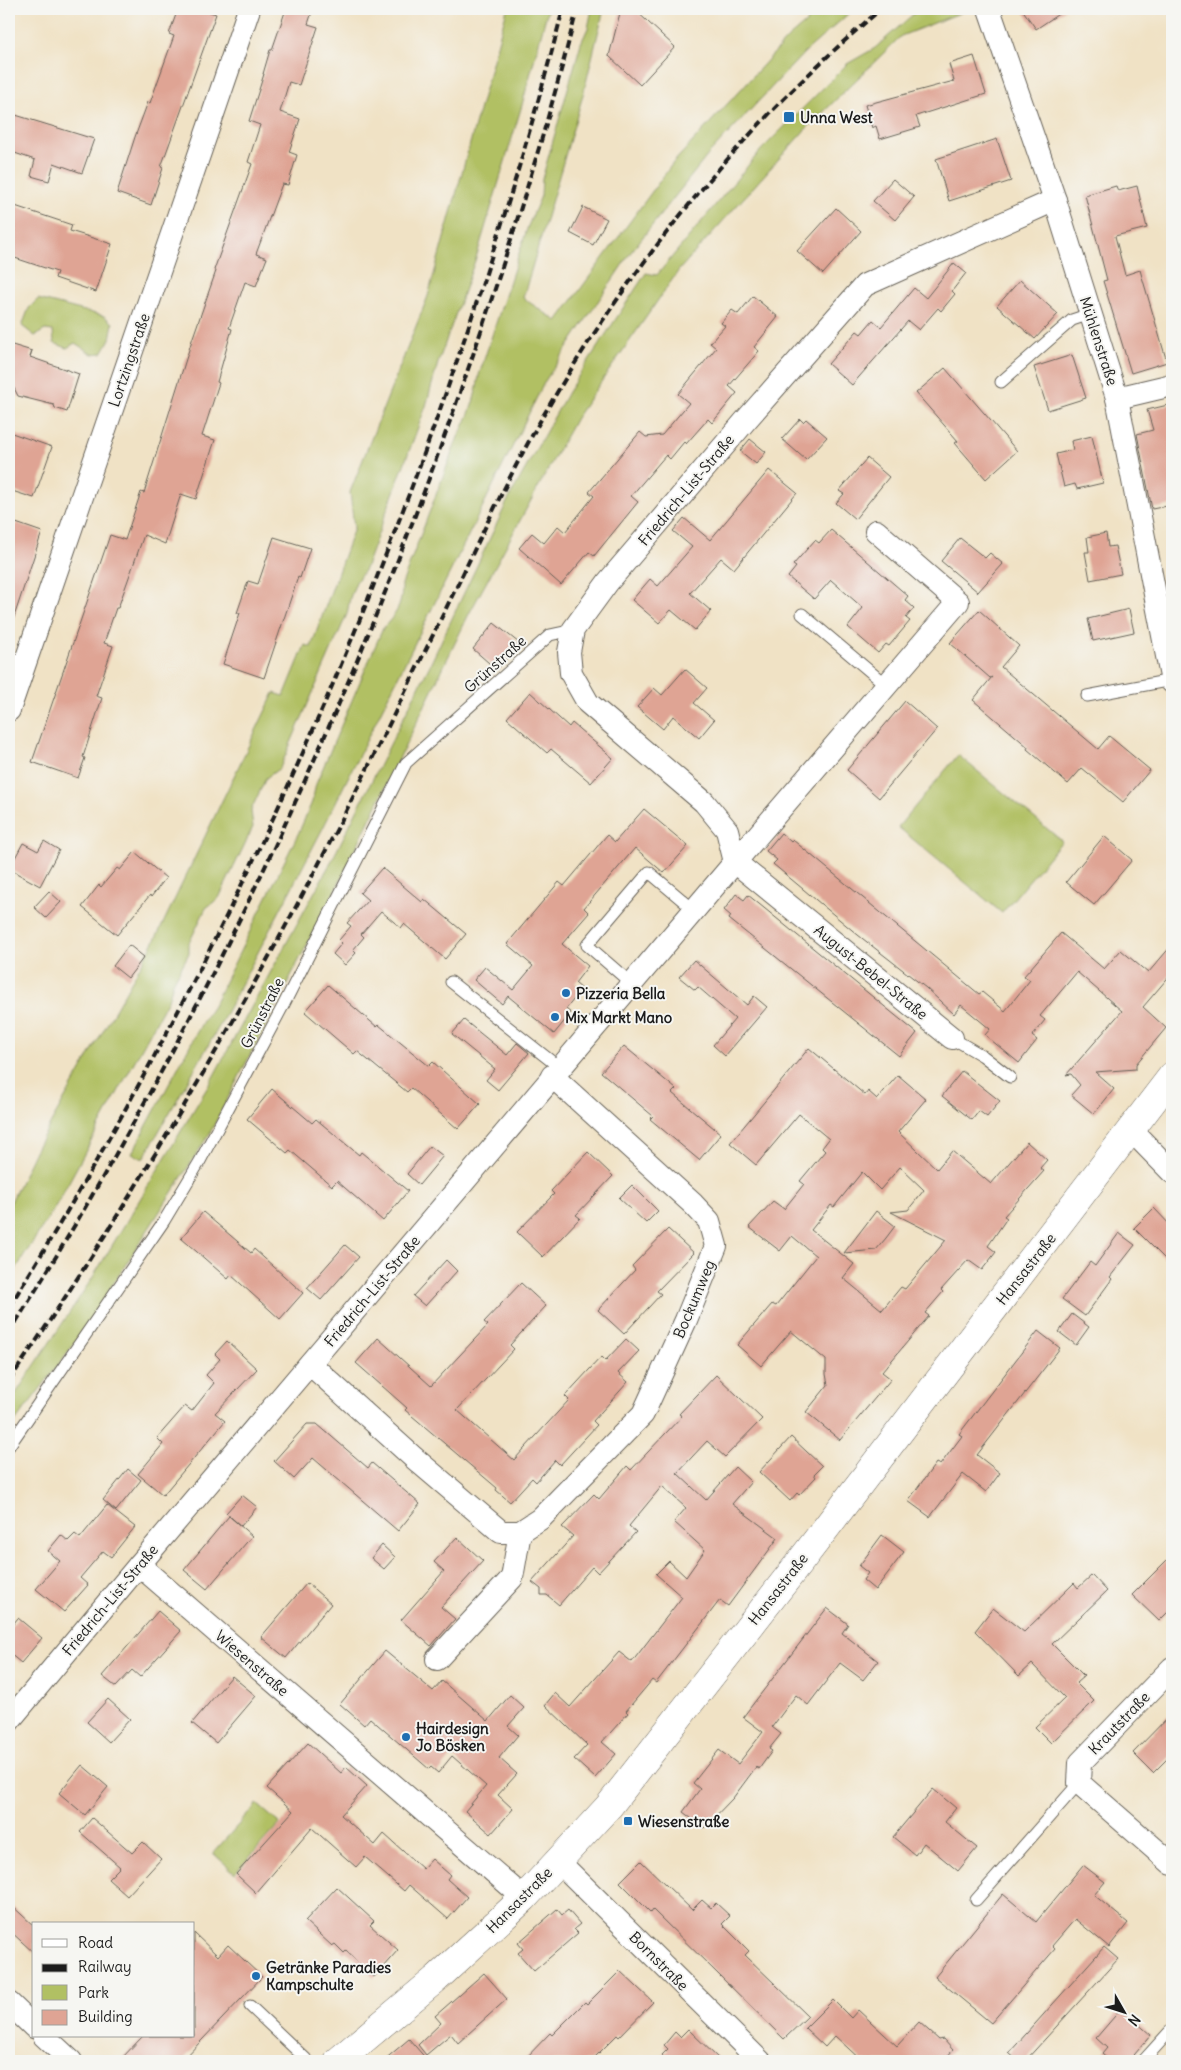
<svg xmlns="http://www.w3.org/2000/svg" width="1181" height="2070" font-family="Delius,sans-serif">
  <rect width="100%" height="100%" fill="#f6f6f2"/>
  <filter id="ink" filterUnits="userSpaceOnUse"><feTurbulence type="fractalNoise" baseFrequency=".02" numOctaves="2"/><feDisplacementMap in="SourceGraphic" scale="10" xChannelSelector="R" yChannelSelector="G"/><feConvolveMatrix kernelMatrix="1 2 1 2 8 2 1 2 1" color-interpolation-filters="sRGB"/></filter>
  <filter id="wash" filterUnits="userSpaceOnUse"><feTurbulence type="fractalNoise" baseFrequency=".0096" numOctaves="4" result="noise"/><feDisplacementMap in="SourceGraphic" scale="20" xChannelSelector="R" yChannelSelector="G"/><feGaussianBlur stdDeviation="1.12" result="paint"/><feColorMatrix in="noise" values="0 0 0 0 0 0 0 0 0 0 0 0 0 0 0 0 0 1.4 0 .05"/><feComposite in="paint" operator="in"/></filter>
  <g filter="url(#wash)">
    <rect width="100%" height="100%" fill="#f0e2c5"/>
    <g fill="#b1c063" stroke="#666e40">
      <path d="M507,9H548L522,105L476,258L438,363L426,406L365,569L356,582L350,598L347,614L280,768L266,778L251,810L253,827L219,898L206,908L189,943V953L173,983L168,1000L58,1202L9,1280V1206L35,1151L156,938L274,693L284,696L305,645L311,647L354,528L350,492L428,296Z"/>
      <path d="M592,9H604L583,95L523,298L557,321L673,163L788,38L822,9H854L805,52L708,155L631,252L545,381L323,828L220,1025L143,1159L132,1153L203,1021L213,1006L299,832L312,802L316,784L383,628C398,612 402,605 402,584L458,437C469,417 476,397 479,375L528,226L541,196L542,179L581,43L588,28Z"/>
      <path d="M919,9H970L901,36L804,131L679,270L576,418L469,614L344,873L210,1133L78,1339L9,1430V1404L93,1277L207,1088L331,862L429,667L508,500L568,392L646,273L657,275L761,150L847,64L875,48Z"/>
      <path d="M38,299L104,316L113,323L110,339L102,353L92,354L75,343L67,348L54,343L53,331L45,330L35,336L22,326L29,308Z"/>
      <path d="M958,755L1062,841L1002,913L898,827Z"/>
      <path d="M257,1804L280,1824L235,1873L213,1853Z"/>
    </g>
    <g id="blocks">
      <g fill="#dfa494" fill-rule="evenodd">
        <path d="M178,9H201L216,14L161,167L163,168L151,205L117,193L135,137L148,102L150,103L174,36L169,34Z"/>
        <path d="M286,9H313L308,24L318,27L299,85L289,82L280,112L300,119L289,152L297,155L288,185L282,184L256,254L267,258L256,286L245,282L229,328L232,329L217,382L219,383L202,436L215,440L196,499L181,494L165,544L144,535L118,608H116L104,643L113,646L96,696L102,698L83,757L85,758L78,778L32,762L110,535L125,540L141,492L144,493L192,340L216,271L214,270L252,164L248,162L260,125L249,121L264,74H263L270,50H272Z"/>
        <path d="M621,9H634L675,47L640,85L609,56Z"/>
        <path d="M1022,9H1066L1036,29Z"/>
        <path d="M974,56L986,94L916,116L920,127L880,139L876,126L872,128L865,105L954,81L949,64Z"/>
        <path d="M9,113L94,139L82,173L54,163L49,181L31,176L35,160L9,151Z"/>
        <path d="M997,139L1011,181L949,201L936,159Z"/>
        <path d="M893,179L914,197L895,220L873,201Z"/>
        <path d="M1116,186L1118,191L1137,186L1147,228L1115,236L1125,275L1140,270L1167,362L1131,373L1103,281L1107,280L1085,195Z"/>
        <path d="M9,204L72,225L70,231L112,244L96,292L55,278L57,272L9,256Z"/>
        <path d="M583,207L607,219L593,245L570,233Z"/>
        <path d="M836,208L861,231L823,274L797,251Z"/>
        <path d="M954,263L966,273L952,291L955,294L941,311L938,308L919,330L908,321L852,385L828,364L857,331L861,334L873,320L881,327L914,288L926,298Z"/>
        <path d="M1020,280L1058,314L1035,339L997,306Z"/>
        <path d="M753,296L778,317L754,347L759,351L729,386L737,393L712,423L708,419L686,444L684,442L670,459L666,455L631,496L638,502L594,556L589,552L561,585L519,548L532,533L544,543L558,526L565,532L594,496L589,492L640,432L646,437L662,435L689,403L678,394L716,348L710,343L725,326L721,323L732,310L738,314Z"/>
        <path d="M9,344L32,351L30,357L79,374L67,412L55,408L54,405L18,396L14,388L9,386Z"/>
        <path d="M1072,355L1086,398L1048,410L1034,367Z"/>
        <path d="M945,368L1017,451L986,479L955,443L958,441L916,393Z"/>
        <path d="M1172,404V505L1152,509L1137,434L1153,430L1147,410Z"/>
        <path d="M800,419L803,422L806,419L827,437L806,460L782,439Z"/>
        <path d="M9,432L52,447L34,498L9,490Z"/>
        <path d="M1092,436L1103,483L1077,489L1075,484L1064,487L1056,454L1073,450L1071,441Z"/>
        <path d="M750,439L766,452L756,464L740,451Z"/>
        <path d="M867,458L889,477L855,519L836,503L844,494L839,491Z"/>
        <path d="M769,470L797,493L734,569L721,558L690,593L711,611L695,630L671,610L659,623L632,600L650,579L658,586L692,547L673,531L684,518L710,540Z"/>
        <path d="M16,523L42,532L12,623H9V533L12,534Z"/>
        <path d="M831,530L908,596L905,600L914,608L906,618L910,621L889,646L886,644L878,653L848,627L863,608L831,580L814,599L788,577L796,567L793,565L815,540L819,543Z"/>
        <path d="M1106,533L1108,547L1115,546L1121,574L1090,580L1085,552H1089L1087,537Z"/>
        <path d="M274,537L310,548L300,578L298,577L264,678L223,664L240,613H237L248,581L258,584Z"/>
        <path d="M960,538L985,558L990,553L1003,564L978,592L941,561Z"/>
        <path d="M1129,609L1134,632L1093,641L1088,619Z"/>
        <path d="M979,610L1019,646L1001,667L1098,749L1109,736L1150,770L1123,802L1082,768L1068,784L1027,749L1028,747L973,700L992,677L990,678L950,643Z"/>
        <path d="M494,623L519,643L497,670L473,649Z"/>
        <path d="M685,669L707,688L694,703L714,720L699,738L673,716L663,729L637,707L654,688L662,695Z"/>
        <path d="M530,692L569,727L572,723L613,758L591,783L551,749L547,753L507,718Z"/>
        <path d="M905,701L937,729L879,798L847,770Z"/>
        <path d="M644,809L688,846L664,873L635,848L584,908L589,913L562,944L588,966L575,983L582,989L566,1009L571,1013L554,1034L508,996L502,1004L474,980L485,967L513,990L533,966L507,944L559,882L564,886L607,835L615,842Z"/>
        <path d="M781,833L791,842L793,840L979,994L982,992L1005,1011L1030,980L1024,976L1061,933L1104,969L1121,950L1148,973L1172,945V973L1143,1007L1166,1028L1136,1064V1069L1095,1072L1114,1089L1094,1114L1071,1095L1080,1085L1071,1074L1066,1075L1122,1011L1077,972L1040,1016L1045,1020L1032,1036L1037,1040L1019,1063L985,1035L990,1029L961,1005L954,1014L926,988L858,935L773,864L777,860L766,851Z"/>
        <path d="M1104,836L1132,860L1094,905L1066,882Z"/>
        <path d="M44,841L59,850L40,886L9,869L23,843L38,851Z"/>
        <path d="M135,852L166,878L151,897L150,895L117,935L82,907L99,885L101,887L117,868L120,870Z"/>
        <path d="M382,868L422,902L424,899L466,934L445,959L404,924L401,928L381,911L361,934L364,937L353,950L356,953L345,965L333,954L342,943L339,940L351,926L347,923L368,900L360,893Z"/>
        <path d="M49,891L61,902L46,918L34,907Z"/>
        <path d="M736,894L744,900L748,895L917,1033L899,1056L729,919L731,916L724,910Z"/>
        <path d="M129,945L144,957L128,978L113,966Z"/>
        <path d="M694,960L747,1005L754,996L767,1007L725,1056L713,1045L735,1019L698,987L695,990L679,977Z"/>
        <path d="M328,985L377,1027L379,1025L429,1066L433,1062L480,1104L458,1129L411,1088L407,1092L357,1051L354,1054L305,1012Z"/>
        <path d="M464,1020L507,1055L517,1043L529,1053L498,1090L486,1080L495,1069L452,1034Z"/>
        <path d="M624,1046L676,1089L672,1093L721,1134L699,1160L650,1119L653,1116L601,1072Z"/>
        <path d="M809,1048L865,1095L868,1091L877,1099L898,1075L926,1099L898,1132L937,1169L952,1151L991,1184L1027,1142L1047,1160L1040,1168L1044,1171L1004,1216L1007,1218L988,1246L996,1252L982,1270L968,1260L941,1290L943,1292L925,1313L929,1316L882,1372L891,1379L840,1440L806,1412L828,1385L826,1374V1360L791,1331L761,1366L737,1345L772,1304L776,1306L816,1256L792,1236L780,1251L749,1227L773,1201L784,1209L804,1184L800,1181L825,1151L822,1148L829,1139L799,1114L756,1165L730,1143ZM900,1167L924,1190L908,1210L891,1212L946,1240L905,1289L901,1287L882,1310L843,1278L854,1264L811,1230L831,1205L834,1207L862,1172L880,1190Z"/>
        <path d="M962,1071L1000,1101L987,1117L979,1111L972,1120L942,1096Z"/>
        <path d="M272,1089L312,1123L316,1119L359,1155L361,1152L408,1191L383,1221L337,1181L332,1186L290,1150L287,1153L247,1119Z"/>
        <path d="M430,1146L443,1156L419,1185L407,1174Z"/>
        <path d="M588,1152L613,1176L576,1215L580,1218L543,1257L517,1232L554,1194L551,1191Z"/>
        <path d="M632,1185L658,1211L646,1223L619,1198Z"/>
        <path d="M1154,1208L1172,1227V1266L1134,1228Z"/>
        <path d="M876,1211L895,1226L886,1238L876,1250L844,1253Z"/>
        <path d="M203,1212L251,1253L254,1249L303,1293L280,1319L231,1275L228,1279L181,1238Z"/>
        <path d="M668,1229L694,1253L657,1291L661,1294L624,1334L598,1310L635,1270L632,1266Z"/>
        <path d="M1119,1233L1135,1245L1110,1277L1112,1279L1085,1316L1062,1299L1090,1262L1095,1266Z"/>
        <path d="M345,1245L359,1257L321,1300L307,1288Z"/>
        <path d="M446,1260L457,1271L425,1306L413,1296Z"/>
        <path d="M521,1283L546,1306L510,1345L514,1349L457,1410L514,1460L569,1400L565,1396L601,1357L605,1361L626,1339L639,1351L618,1373L628,1382L593,1421L597,1425L560,1465L555,1460L536,1482L532,1478L510,1502L496,1490L497,1488L405,1410L407,1408L356,1363L378,1338L431,1386L488,1325L484,1322Z"/>
        <path d="M1072,1314L1089,1327L1076,1345L1059,1332Z"/>
        <path d="M1038,1331L1060,1348L977,1455L1000,1473L986,1492L963,1474L930,1517L908,1501L936,1463L940,1465L962,1436L959,1434Z"/>
        <path d="M227,1341L257,1369L215,1413L225,1421L163,1495L138,1474L163,1444L157,1438L185,1406L192,1411L214,1383L206,1375L220,1359L215,1354Z"/>
        <path d="M716,1375L762,1419L725,1457L707,1441L677,1473L706,1500L735,1467L751,1482L732,1504L778,1538L728,1606L720,1600L656,1683L652,1680L626,1711L628,1713L602,1742L616,1754L595,1778L574,1759L587,1745L545,1705L555,1693L570,1707L619,1652L632,1662L682,1597L656,1574L669,1561L686,1577L705,1550L674,1522L686,1508L662,1486L629,1526L636,1532L598,1573L592,1567L559,1605L547,1595H541V1589L532,1582L573,1536L562,1527L594,1494L599,1499L627,1466L631,1470L682,1416L679,1414Z"/>
        <path d="M307,1424H317L368,1468L372,1463L420,1504L398,1531L313,1458L294,1479L274,1461Z"/>
        <path d="M791,1437L822,1466L814,1474L816,1477L799,1495L797,1493L790,1501L759,1472Z"/>
        <path d="M128,1469L141,1480L116,1511L103,1500Z"/>
        <path d="M242,1495L257,1507L241,1526L226,1513Z"/>
        <path d="M107,1505L135,1527L111,1557L103,1551L80,1578L88,1585L64,1612L36,1589L60,1561L48,1551L61,1535L68,1541L75,1534L80,1538Z"/>
        <path d="M229,1516L252,1536L207,1589L184,1570Z"/>
        <path d="M882,1535L904,1552L875,1590L863,1580L868,1573L859,1566Z"/>
        <path d="M457,1537L483,1561L441,1607L455,1619L431,1646L401,1620L444,1571L434,1562Z"/>
        <path d="M382,1545L395,1557L384,1569L371,1558Z"/>
        <path d="M1172,1555V1608L1159,1621L1132,1595Z"/>
        <path d="M1092,1575L1107,1591L1052,1644L1084,1676L1076,1683L1094,1701L1051,1743L1035,1727L1065,1698L1032,1664L1019,1676L975,1631L993,1608L1024,1632L1074,1583L1078,1588Z"/>
        <path d="M307,1583L331,1604L286,1658L261,1637Z"/>
        <path d="M827,1608L848,1624L842,1633L878,1661L863,1680L840,1663L808,1705L796,1695L772,1727L781,1734L769,1749L772,1751L759,1769L756,1767L733,1798L704,1828L683,1812L700,1789L693,1783L719,1750L738,1764L763,1732L743,1717Z"/>
        <path d="M158,1611L181,1631L140,1677L132,1670L116,1687L102,1676Z"/>
        <path d="M18,1618L42,1638L21,1663L9,1653V1629Z"/>
        <path d="M385,1651L433,1691L442,1681L488,1721L510,1695L524,1708L508,1726L518,1735L499,1758L517,1774L498,1795L513,1809L491,1834L465,1811L486,1786L452,1756L438,1773L431,1767L429,1769L370,1718L364,1725L340,1704Z"/>
        <path d="M232,1676L256,1696L216,1743L192,1723Z"/>
        <path d="M108,1699L130,1719L109,1742L87,1722Z"/>
        <path d="M1172,1713V1754L1153,1773L1133,1753Z"/>
        <path d="M308,1743L341,1773L346,1767L367,1786L341,1815L375,1845L384,1834L423,1869L432,1859L450,1875L447,1879L467,1897L448,1919L409,1885L404,1891L365,1857L356,1867L312,1828L256,1893L236,1874L293,1811L267,1788Z"/>
        <path d="M82,1765L108,1787L85,1815L59,1793Z"/>
        <path d="M933,1789L956,1808L945,1822L977,1848L958,1871L924,1843L915,1855L893,1837Z"/>
        <path d="M92,1818L132,1853L143,1842L161,1859L127,1896L108,1879L120,1867L80,1832Z"/>
        <path d="M641,1861L692,1910L702,1900L711,1908L716,1903L730,1916L722,1924L749,1951L745,1955L808,2016L784,2039L653,1910L651,1913L620,1882Z"/>
        <path d="M1083,1865L1105,1882L1094,1895L1128,1923L1109,1947L1075,1919L1052,1946L1055,1949L991,2023L935,1977L1003,1894L1036,1922Z"/>
        <path d="M337,1887L374,1921L370,1925L398,1950L374,1977L346,1951L344,1953L335,1944L332,1946L305,1921Z"/>
        <path d="M9,1903L34,1926V1953L9,1930Z"/>
        <path d="M557,1909L562,1915L568,1910L580,1924L574,1929L578,1933L534,1971L518,1953L523,1949L518,1943Z"/>
        <path d="M194,1933L218,1956L228,1945L262,1977L182,2061H119L143,2036H194Z"/>
        <path d="M1104,1947L1118,1959L1025,2061H1018L1009,2053Z"/>
        <path d="M620,1971L653,2002L619,2037L617,2035L591,2061H523L550,2033L552,2035L585,2002L587,2004Z"/>
        <path d="M484,1973L507,1999L458,2043L451,2034L426,2055L418,2045L441,2023L435,2016Z"/>
        <path d="M833,2000L851,2018L858,2010L897,2046L919,2022L939,2040L943,2039L953,2050L943,2061H862L835,2036L825,2047L805,2028Z"/>
        <path d="M1121,2009L1151,2035L1129,2061H1110L1102,2054L1107,2048L1096,2038Z"/>
        <path d="M688,2029L721,2061H656L668,2049L664,2045L675,2032L680,2037Z"/>
        <path d="M409,2039L428,2061H383Z"/>
      </g>
    </g>
  </g>
  <g filter="url(#ink)">
    <use href="#blocks" fill-opacity="0" stroke="#666157" stroke-width="1"/>
    <g fill="none" stroke-linecap="round" stroke-linejoin="round">
      <g stroke="#666157" stroke-width="13">
        <g id="lane">
          <path d="M1001,382L1072,320L1090,314"/>
          <path d="M802,614L886,685"/>
          <path d="M1087,696L1172,680"/>
          <path d="M451,982L560,1068"/>
          <path d="M632,984L587,945L649,872L694,910"/>
          <path d="M952,1038L983,1056L1010,1077"/>
          <path d="M9,1446L164,1221L200,1161L283,1006L406,763L550,635L573,630"/>
          <path d="M976,1900L1079,1783"/>
          <path d="M250,2006L308,2061"/>
          <path d="M1143,2061L1172,2029"/>
        </g>
      </g>
      <g stroke="#666157" stroke-width="24">
        <g id="street">
          <path d="M989,9L1055,200L1117,398L1172,682"/>
          <path d="M1117,398L1172,385"/>
          <path d="M876,531L958,602L735,862L952,1038"/>
          <path d="M9,710L249,9"/>
          <path d="M1131,1130L1172,1172"/>
          <path d="M310,1364L414,1458L501,1532H520L540,1519L643,1414L686,1320L716,1246L709,1221L693,1204L552,1076"/>
          <path d="M139,1565L524,1898"/>
          <path d="M437,1659L512,1578L520,1532"/>
          <path d="M1172,1668L1080,1763L1079,1783L1172,1864"/>
          <path d="M9,1721L139,1565L735,862L727,830L704,802L588,703L571,673L569,652L573,630L608,582L746,420L865,285L1055,200"/>
          <path d="M557,1860L760,2061"/>
          <path d="M9,2003L34,2027"/>
          <path d="M44,2036L71,2061"/>
        </g>
      </g>
      <g stroke="#666157" stroke-width="29">
        <path id="secondary" d="M338,2061L437,1978L524,1898L609,1806L803,1558L1172,1076"/>
      </g>
      <use href="#lane" stroke="#fff" stroke-width="11"/>
      <use href="#street" stroke="#fff" stroke-width="22"/>
      <use href="#secondary" stroke="#fff" stroke-width="28"/>
      <g stroke="#1c1c1c" stroke-width="4" stroke-dasharray="8 4" stroke-linecap="butt">
        <path d="M9,1307C259,906 444,465 563,9"/>
        <path d="M9,1333C204,1023 360,689 477,343C514,233 549,121 577,9"/>
        <path d="M9,1381C131,1203 241,1015 340,823C381,742 420,661 460,580C487,523 514,466 546,411C634,260 747,122 881,9"/>
      </g>
    </g>
  </g>
  <g fill="#1f6fb2" stroke="#f6f6f2" stroke-width="2">
    <rect x="783" y="111" width="12" height="12" rx="2.5"/>
    <circle cx="566" cy="993" r="5"/>
    <circle cx="555" cy="1017" r="5"/>
    <circle cx="406" cy="1737" r="5"/>
    <rect x="623" y="1816" width="10" height="10" rx="2.5"/>
    <circle cx="256" cy="1976" r="5"/>
  </g>
  <g text-anchor="middle" dominant-baseline="central" stroke-width="4" stroke-linejoin="round" paint-order="stroke">
    <g font-size="15" font-weight="bold" fill="#1c1c1c" stroke="#f6f6f2" text-anchor="start">
      <text x="800" y="117">Unna West</text>
      <text x="576" y="993">Pizzeria Bella</text>
      <text x="565" y="1017">Mix Markt Mano</text>
      <text x="416" y="1728">Hairdesign<tspan x="416" dy="17">Jo Bösken</tspan></text>
      <text x="638" y="1821">Wiesenstraße</text>
      <text x="266" y="1967">Getränke Paradies<tspan x="266" dy="17">Kampschulte</tspan></text>
    </g>
    <g font-size="15" fill="#1c1c1c" stroke="#f6f6f2">
      <text transform="translate(1099 341) rotate(72)">Mühlenstraße</text>
      <text transform="translate(129 360) rotate(-71)">Lortzingstraße</text>
      <text transform="translate(686 490) rotate(-50)">Friedrich-List-Straße</text>
      <text transform="translate(495 664) rotate(-42)">Grünstraße</text>
      <text transform="translate(871 972) rotate(39)">August-Bebel-Straße</text>
      <text transform="translate(262 1013) rotate(-63)">Grünstraße</text>
      <text transform="translate(1026 1269) rotate(-52)">Hansastraße</text>
      <text transform="translate(372 1291) rotate(-50)">Friedrich-List-Straße</text>
      <text transform="translate(694 1299) rotate(-67)">Bockumweg</text>
      <text transform="translate(778 1589) rotate(-52)">Hansastraße</text>
      <text transform="translate(110 1600) rotate(-50)">Friedrich-List-Straße</text>
      <text transform="translate(252 1663) rotate(41)">Wiesenstraße</text>
      <text transform="translate(1119 1723) rotate(-46)">Krautstraße</text>
      <text transform="translate(519 1900) rotate(-45)">Hansastraße</text>
      <text transform="translate(659 1961) rotate(45)">Bornstraße</text>
    </g>
  </g>
  <rect width="1181" height="2070" fill="none" stroke="#f6f6f2" stroke-width="30"/>
  <rect x="32" y="1922" width="162" height="115" fill="#f6f6f2" stroke="#9f9f9c"/>
  <rect x="42" y="1939" width="25" height="8" fill="#ffffff" stroke="#9f9f9c"/>
  <text x="78" y="1948" font-size="15" fill="#1c1c1c">Road</text>
  <rect x="42" y="1964" width="25" height="8" fill="#1c1c1c" stroke="#9f9f9c"/>
  <text x="78" y="1972" font-size="15" fill="#1c1c1c">Railway</text>
  <rect x="42" y="1985" width="25" height="15" fill="#b1c063" stroke="#9f9f9c"/>
  <text x="78" y="1998" font-size="15" fill="#1c1c1c">Park</text>
  <rect x="42" y="2010" width="25" height="15" fill="#dfa494" stroke="#9f9f9c"/>
  <text x="78" y="2022" font-size="15" fill="#1c1c1c">Building</text>
  <g transform="translate(1124 2012) rotate(129)" stroke="#f6f6f2" stroke-width="4" paint-order="stroke">
  <path d="M0-4L9 19L0 12L-9 19Z" fill="#1c1c1c"/>
  <text y="-8" font-size="14" font-weight="bold" text-anchor="middle" fill="#1c1c1c">N</text>
  </g>
</svg>
